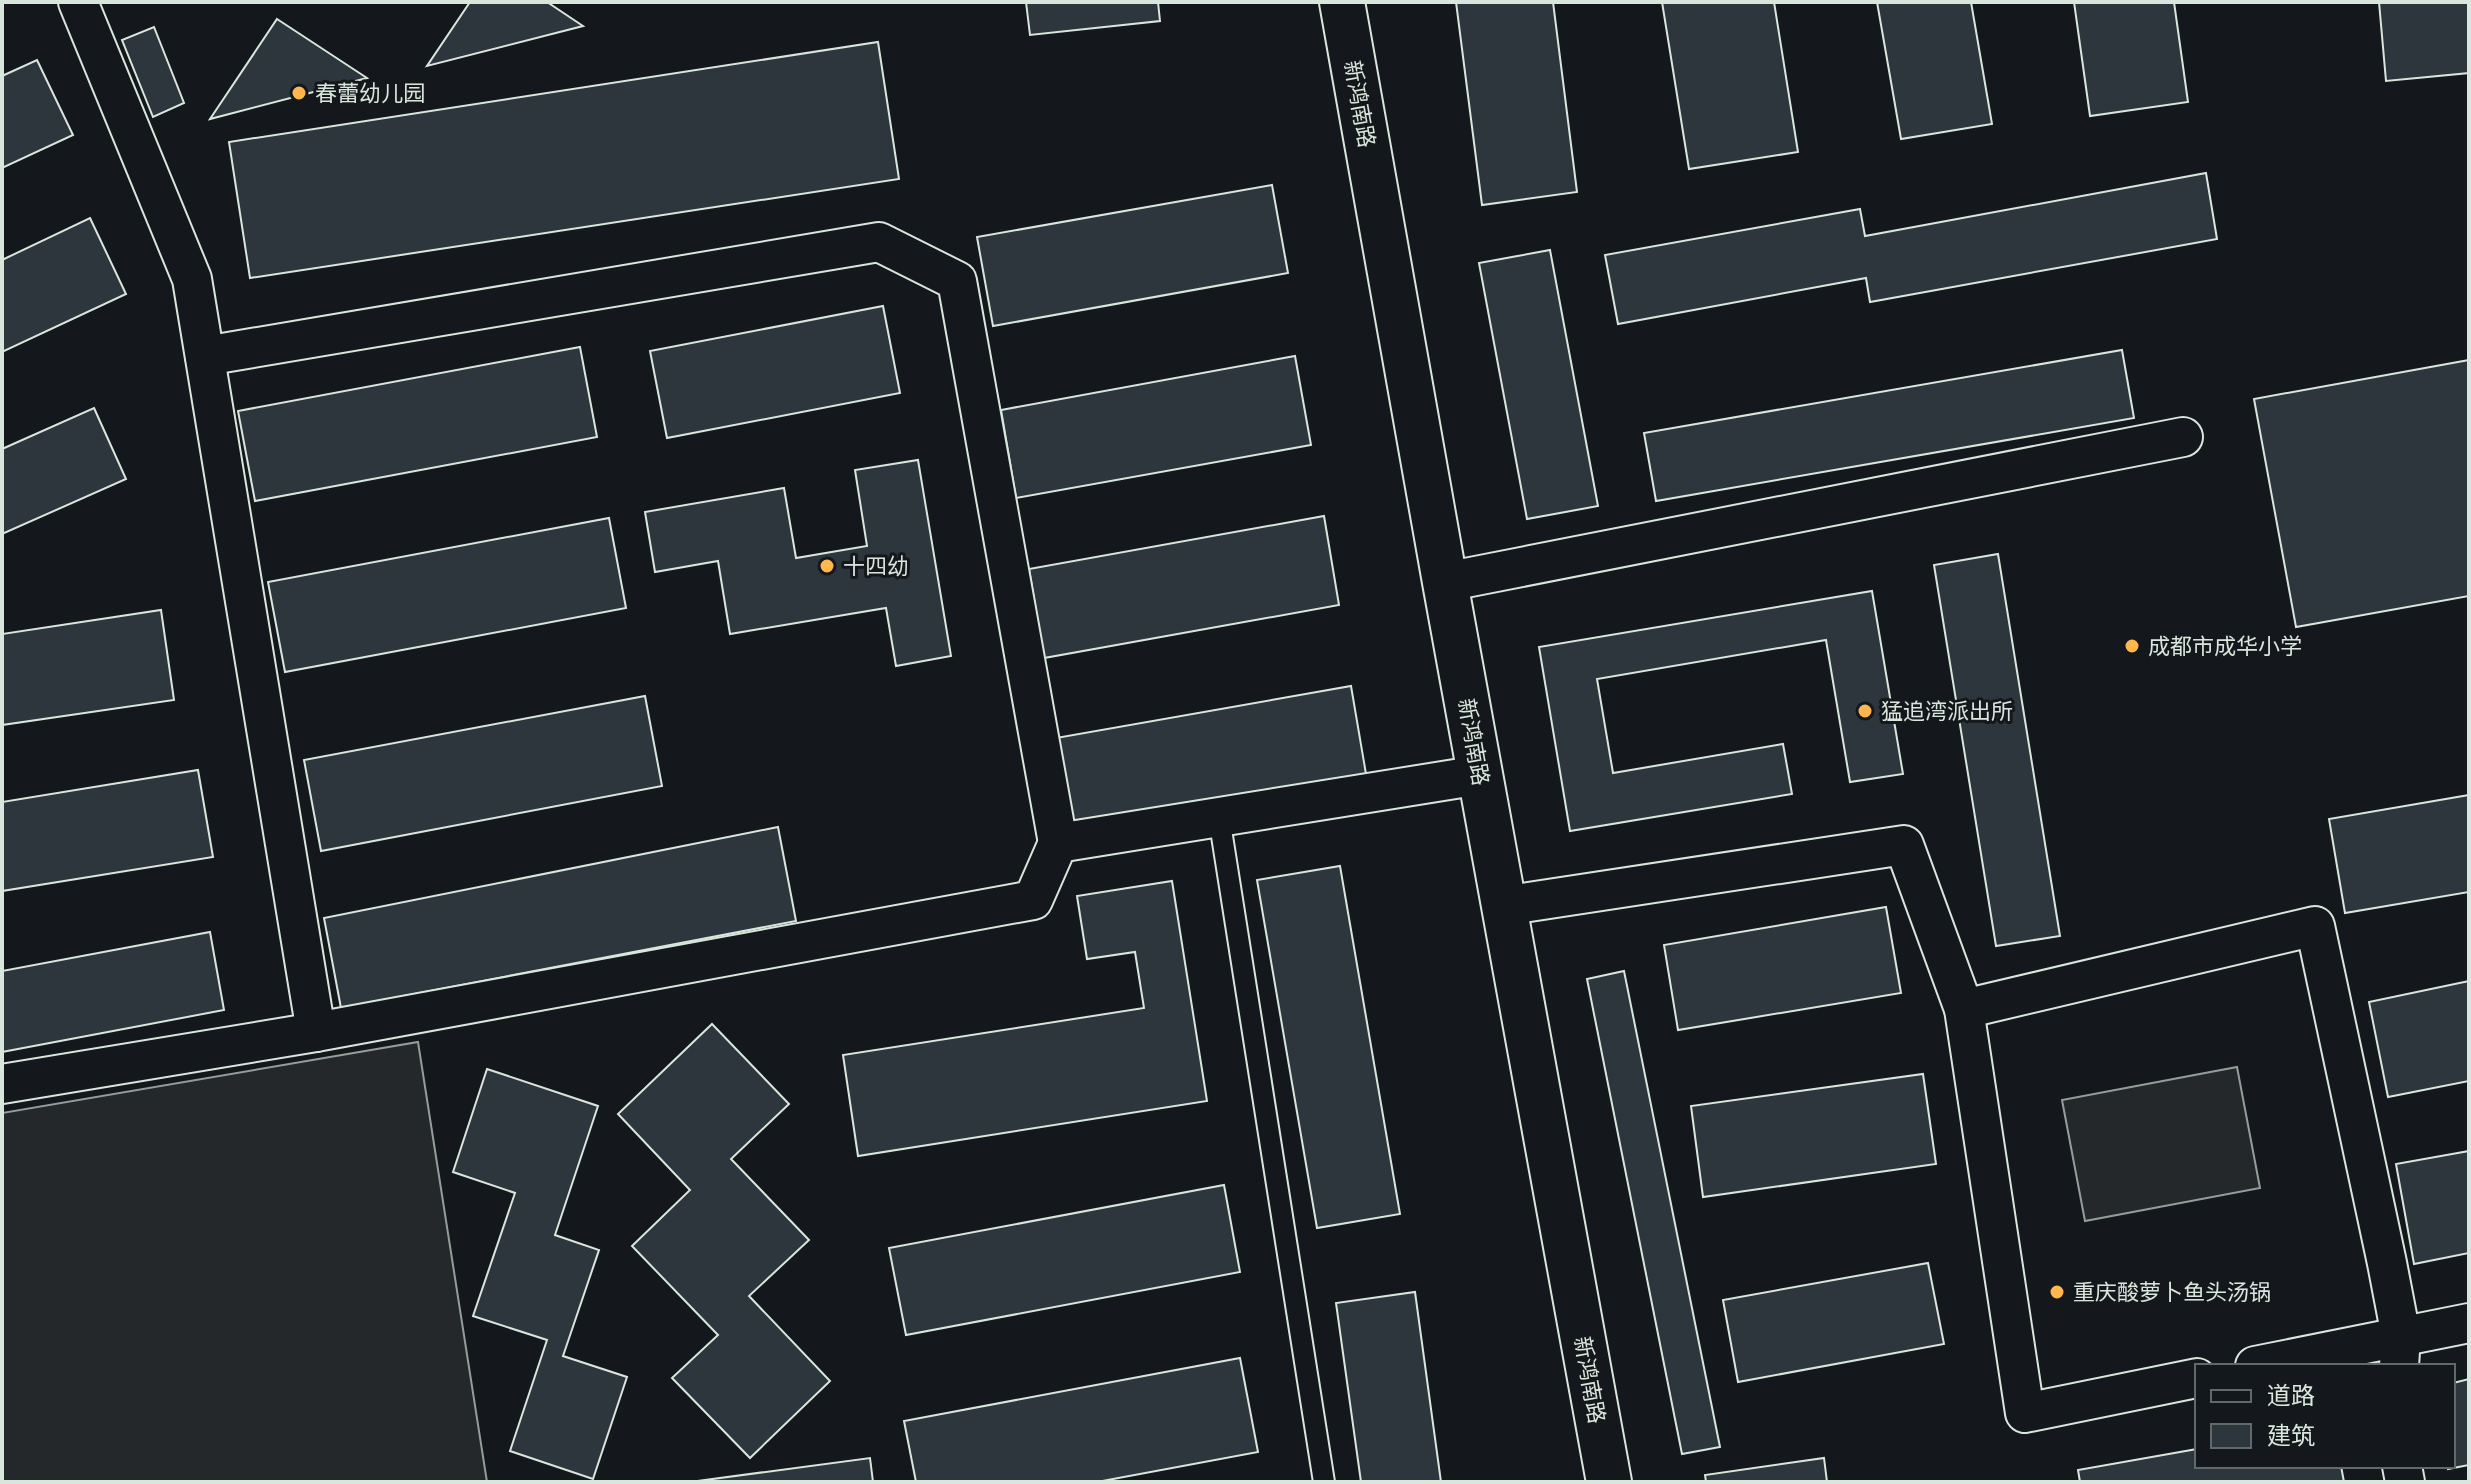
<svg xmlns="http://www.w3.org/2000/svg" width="2471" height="1484" font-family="Manrope,'Noto Sans SC',sans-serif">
  <rect width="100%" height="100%" fill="#14181c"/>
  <g fill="#24282b" stroke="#939e99" stroke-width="2">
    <path d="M418,1042L487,1482H2V1113Z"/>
    <path d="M2237,1067L2260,1188L2085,1221L2062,1100Z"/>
  </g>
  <g fill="#2c363c" stroke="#d8e6dc" stroke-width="2">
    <path d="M470,2H547L583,26L427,66Z"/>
    <path d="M1026,2H1158L1160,21L1030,35Z"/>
    <path d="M1456,2H1553L1577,192L1482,205Z"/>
    <path d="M1662,2H1774L1798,152L1689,169Z"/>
    <path d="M1877,2H1971L1992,124L1901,139Z"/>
    <path d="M2074,2H2174L2188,102L2090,116Z"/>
    <path d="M2379,2H2469V73L2386,81Z"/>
    <path d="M277,19L367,78L210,119Z"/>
    <path d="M154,27L184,103L153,117L122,40Z"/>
    <path d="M878,42L899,179L250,278L229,142Z"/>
    <path d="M37,60L73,135L2,168V76Z"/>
    <path d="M2206,173L2217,239L1870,302L1866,278L1618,324L1605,255L1860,209L1865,236Z"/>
    <path d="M1272,185L1288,273L993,326L977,237Z"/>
    <path d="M90,218L126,294L2,352V260Z"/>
    <path d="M1550,250L1598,506L1527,519L1479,263Z"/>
    <path d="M883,306L900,393L667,438L650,351Z"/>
    <path d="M580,347L597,437L255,501L238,411Z"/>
    <path d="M2122,350L2134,418L1656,501L1644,433Z"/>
    <path d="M1295,356L1311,445L1016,498L1001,410Z"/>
    <path d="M2469,360V596L2296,627L2254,399Z"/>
    <path d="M94,408L126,479L2,534V449Z"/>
    <path d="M918,460L951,656L896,666L886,608L730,634L718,561L655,572L645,512L784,488L796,558L867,546L855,470Z"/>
    <path d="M1324,516L1339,605L1044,658L1029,569Z"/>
    <path d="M609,518L626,608L285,672L268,582Z"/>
    <path d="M1998,554L2060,936L1996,946L1934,565Z"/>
    <path d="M1872,591L1903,774L1850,782L1826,640L1597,679L1613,773L1783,744L1792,794L1570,831L1539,647Z"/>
    <path d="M161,610L174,700L2,725V634Z"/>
    <path d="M1351,686L1366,774L1071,826L1056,738Z"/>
    <path d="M645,696L662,786L321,851L304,760Z"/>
    <path d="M198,770L213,857L2,891V802Z"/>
    <path d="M2469,795V892L2345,913L2329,819Z"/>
    <path d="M778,827L796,921L341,1008L324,918Z"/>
    <path d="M1340,866L1400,1214L1317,1228L1257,880Z"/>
    <path d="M1172,881L1207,1101L858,1156L843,1055L1144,1008L1135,952L1087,959L1077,896Z"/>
    <path d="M1886,907L1901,993L1678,1030L1664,945Z"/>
    <path d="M210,932L224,1010L2,1052V971Z"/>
    <path d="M1624,971L1720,1447L1682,1454L1587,979Z"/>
    <path d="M2469,981V1081L2388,1097L2369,1002Z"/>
    <path d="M712,1024L789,1104L731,1159L809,1240L749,1296L830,1381L750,1458L672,1378L718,1335L632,1246L690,1190L618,1114Z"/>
    <path d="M487,1069L598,1106L555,1235L599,1250L563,1356L627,1377L593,1479L510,1451L547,1340L473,1316L515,1193L453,1172Z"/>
    <path d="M1923,1074L1936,1164L1703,1197L1691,1106Z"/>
    <path d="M2469,1151V1253L2414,1264L2396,1164Z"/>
    <path d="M1224,1185L1240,1272L906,1335L889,1248Z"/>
    <path d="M1928,1263L1944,1344L1738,1382L1723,1300Z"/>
    <path d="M1415,1292L1441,1482H1361L1336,1303Z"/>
    <path d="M1240,1358L1258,1452L1097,1482H916L904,1421Z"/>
    <path d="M2469,1379V1465L2448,1469L2447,1466H2453V1383Z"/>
    <path d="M2197,1449V1466H2341L2344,1482H2080L2078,1470Z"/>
    <path d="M870,1458L873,1482H690Z"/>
    <path d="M1824,1458L1827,1482H1706L1705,1475Z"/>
  </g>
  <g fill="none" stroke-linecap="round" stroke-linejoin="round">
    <g stroke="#d8e6dc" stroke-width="24">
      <path id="service" d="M1219,817L1324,1482"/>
    </g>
    <g stroke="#d8e6dc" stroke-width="42">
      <g id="minor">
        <path d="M78,2L192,279L316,1032"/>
        <path d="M205,356L879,242L957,281L1058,843"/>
        <path d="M1445,582L2183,437"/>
        <path d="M1503,906L1904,845L1964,1009L2025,1413L2197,1378"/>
        <path d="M1964,1009L2315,926L2387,1263L2401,1336L2399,1366"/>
        <path d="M2,1084L316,1032L1033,900L1058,843L1480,775"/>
        <path d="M2255,1366L2469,1323"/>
        <path d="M2402,1466L2405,1482"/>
      </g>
    </g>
    <g stroke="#d8e6dc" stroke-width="48">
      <path id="tertiary" d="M1342,2L1445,582L1609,1482"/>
    </g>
    <use href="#service" stroke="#14181c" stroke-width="20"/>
    <use href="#minor" stroke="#14181c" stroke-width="38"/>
    <use href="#tertiary" stroke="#14181c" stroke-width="44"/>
  </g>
  <g fill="#ffb74d" stroke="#14181c" stroke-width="3">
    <circle cx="299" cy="93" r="8"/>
    <circle cx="827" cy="566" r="8"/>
    <circle cx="2132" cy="646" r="8"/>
    <circle cx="1865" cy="711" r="8"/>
    <circle cx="2057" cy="1292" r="8"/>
  </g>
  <g text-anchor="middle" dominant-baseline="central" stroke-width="6" stroke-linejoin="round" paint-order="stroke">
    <g font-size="22" fill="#d8e6dc" stroke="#14181c" text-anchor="start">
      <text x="315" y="93">春蕾幼儿园</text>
      <text x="843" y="566">十四幼</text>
      <text x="2148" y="646">成都市成华小学</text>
      <text x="1881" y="711">猛追湾派出所</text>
      <text x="2073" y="1292">重庆酸萝卜鱼头汤锅</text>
    </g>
    <g font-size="22" fill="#d8e6dc" stroke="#14181c">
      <text transform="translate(1360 104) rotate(80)">新鸿南路</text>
      <text transform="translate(1474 742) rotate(80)">新鸿南路</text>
      <text transform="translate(1590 1380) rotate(80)">新鸿南路</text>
    </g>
  </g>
  <rect width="2471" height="1484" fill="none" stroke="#d8e6dc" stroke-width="8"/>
  <rect x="2195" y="1364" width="260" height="104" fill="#14181c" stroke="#626a69" stroke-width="2"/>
  <rect x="2211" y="1390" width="40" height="12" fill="#14181c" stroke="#626a69" stroke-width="2"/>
  <text x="2267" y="1404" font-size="24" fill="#d8e6dc">道路</text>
  <rect x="2211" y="1424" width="40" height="24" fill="#2c363c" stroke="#626a69" stroke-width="2"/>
  <text x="2267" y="1444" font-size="24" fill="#d8e6dc">建筑</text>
</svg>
